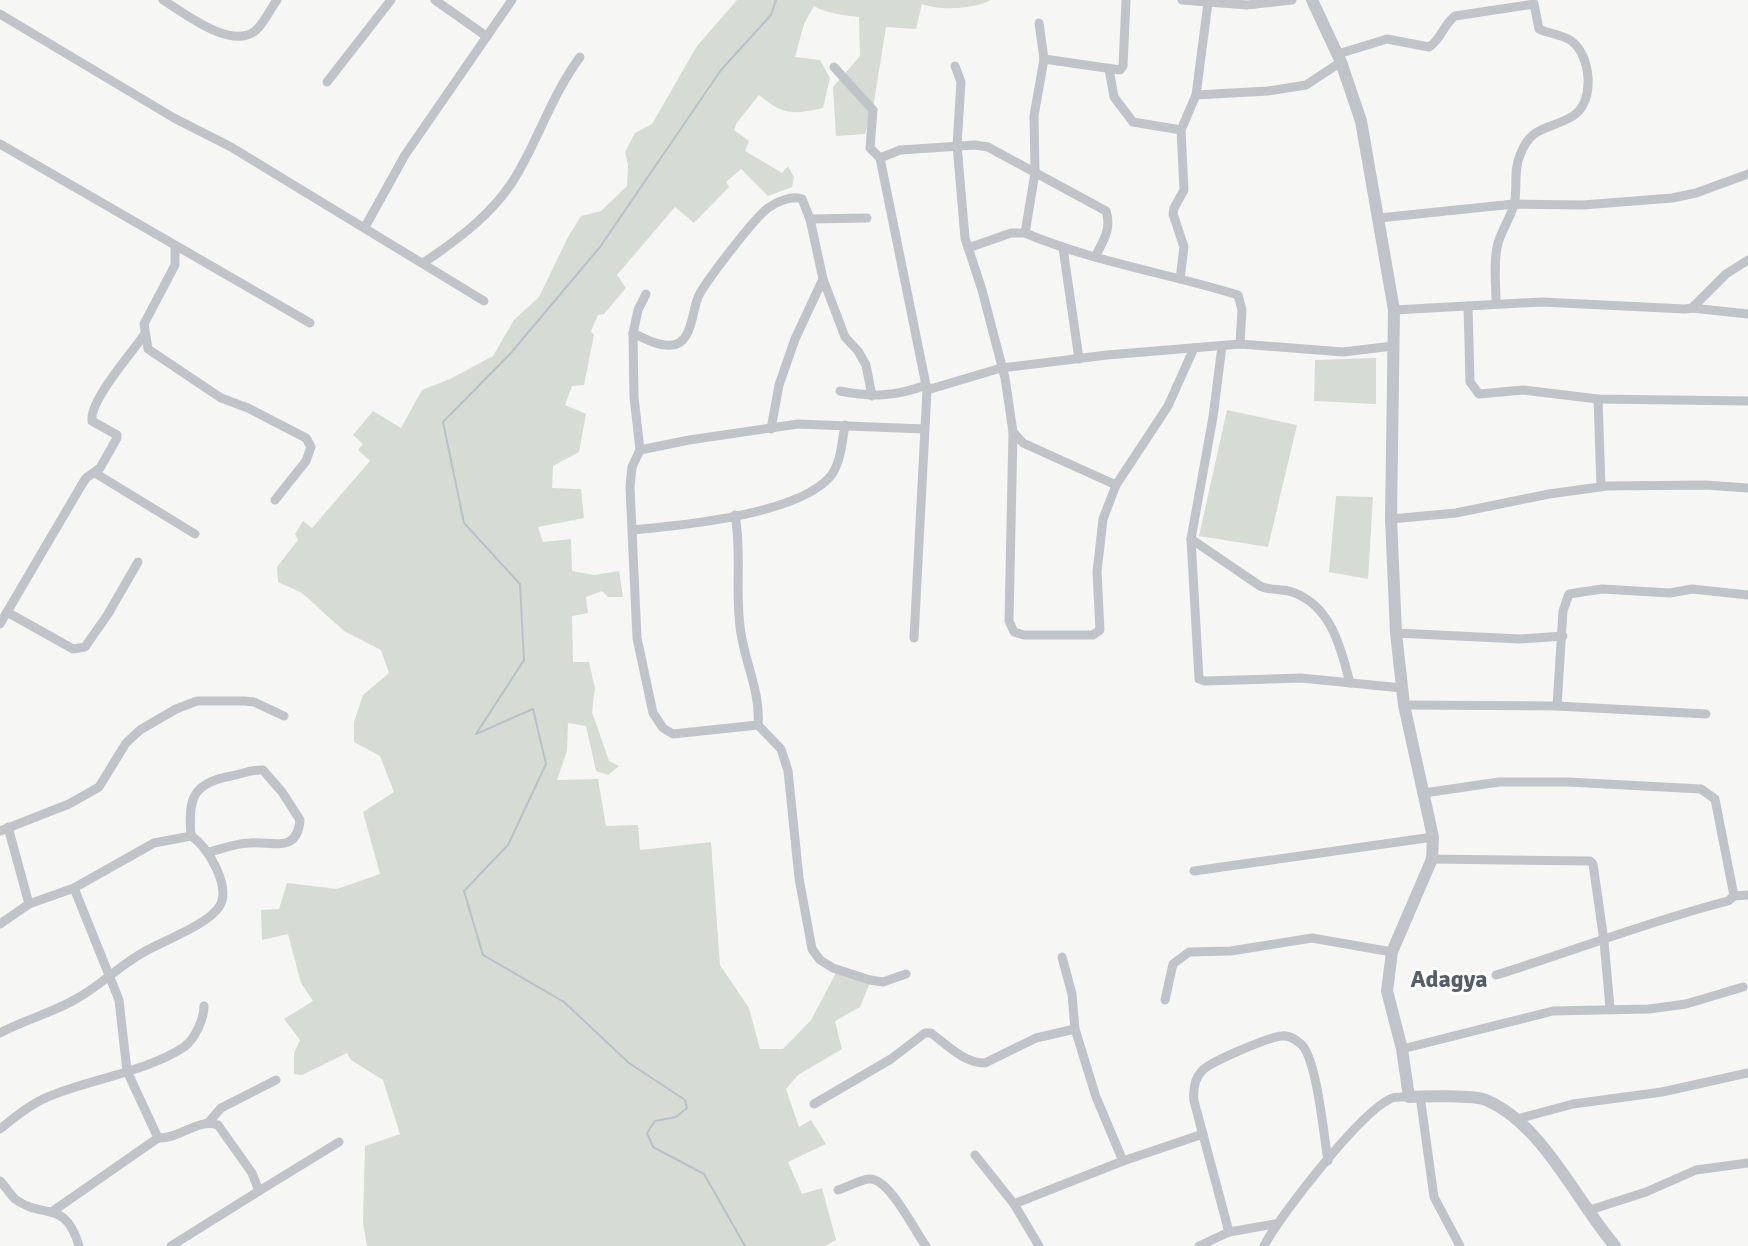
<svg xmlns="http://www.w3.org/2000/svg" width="1748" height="1246" font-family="Signika,sans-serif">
  <rect width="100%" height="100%" fill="#f6f7f4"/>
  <g fill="#d6dbd4">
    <path d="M737,0H991C974,9 941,11 922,4L916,29L886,27L874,102L865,134L836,136L833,87L860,56L859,17C846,16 825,13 814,6L804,24L795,57L820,60L830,78L823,108C793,115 783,115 759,95L736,124L734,130L749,141L745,151L782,173L788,166L794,177L792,187L768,196L741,169L726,182L729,187L694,223L675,207L617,275L626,288L604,314L598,315L591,331L594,335L584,385L572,386L565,405L586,414L579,452L553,466L552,488L581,489L584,518L538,527L543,542L571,539L572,571L594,575L619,571L623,597H608L602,591L586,597L588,613L572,616L573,662H589L595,688L592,712L609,761L619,766L608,775L596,771L586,726L568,723L567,751L557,780L598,779L606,826L638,825L640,850L711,842L720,965L749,1008L760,1049H783L811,1020L836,973L870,983L860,1007L835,1021L842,1049L798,1075L786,1089L799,1127L811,1120L826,1144L788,1162L802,1194L822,1188L836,1240L825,1246H367L363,1223L365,1146L400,1134L383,1080L351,1060L347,1053L302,1075L294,1074V1053L300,1040L284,1019L313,1001L301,983L288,934L262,940L261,910L279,909L287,883L337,889L380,874L363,812L394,792L380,756L354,742V722L363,695L389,673L381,650L344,631L302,593L278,582L277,567L298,540L295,534L303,521L312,528L370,461L358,450L363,444L353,435L373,411L401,428L422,390L450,379L493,356L514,320L539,297L568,237L581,216L601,211L627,186L628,165L625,152L635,133L652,124L697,46Z"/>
    <path d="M1376,358V404L1314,401L1315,360Z"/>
    <path d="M1227,410L1297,425L1268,547L1199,536Z"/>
    <path d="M1336,496L1373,497L1368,579L1329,572Z"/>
  </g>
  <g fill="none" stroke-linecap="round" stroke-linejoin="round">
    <path stroke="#b8c1c6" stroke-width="2" d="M745,1246L704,1174L653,1147L647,1133L655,1121L676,1117L687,1108L685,1100L629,1063L564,1002L483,955L464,891L508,845L546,764L533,709L476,734L524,660L520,584L464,523L443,422L510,354L600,247L721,70L771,15L776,0"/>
    <g stroke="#c0c3c7" stroke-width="9">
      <path d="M163,0C184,13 231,50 255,31C264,24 270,9 277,0"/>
      <path d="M435,0L486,36"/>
      <path d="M1182,0L1247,5L1292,0"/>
      <path d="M0,14L174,118L231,147L484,301"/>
      <path d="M1039,23L1044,59L1034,116L1035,173L1025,233C1094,262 1167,273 1238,295L1242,310L1240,344"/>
      <path d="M1338,54L1387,39L1429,47C1441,40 1443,25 1455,16L1534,4L1539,29C1549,34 1560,34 1570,40C1591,53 1596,102 1573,116C1548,131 1532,124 1520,155C1513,171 1518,189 1514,205C1510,218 1502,230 1498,243C1493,262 1496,283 1496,302"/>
      <path d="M1044,59L1120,70L1123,66L1126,0"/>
      <path d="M955,66L961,82L957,145L965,238L982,290L1005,378L1013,432L1023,443L1116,485"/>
      <path d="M834,67L873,110L870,148L880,158"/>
      <path d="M1109,69L1114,97L1133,122L1181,130"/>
      <path d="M327,82L391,0"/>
      <path d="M1196,95L1268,91L1306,85L1341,62"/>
      <path d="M0,144L310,323"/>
      <path d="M1379,218L1514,204L1583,205L1672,198L1696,193L1748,174"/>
      <path d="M810,219L867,218"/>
      <path d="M365,227L405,155L512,0"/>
      <path d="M175,247V265L144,324L148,349L221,398L248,408L306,438L311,447L306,461L275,500"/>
      <path d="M968,248L1011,233H1025"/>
      <path d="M1063,248L1079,359"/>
      <path d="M423,263C459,239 497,211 519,171C540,134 554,92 580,57"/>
      <path d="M823,279L845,337L858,351L866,365L872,396"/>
      <path d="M1180,279L1184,247L1173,214L1174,208L1184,190L1181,130L1196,95L1208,3"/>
      <path d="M646,294L638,310L633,333L634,397L640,450L632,467L630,487L637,638L653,713L663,728L673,734L758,725"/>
      <path d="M1468,306L1470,382L1479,394L1523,390L1598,399L1748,401"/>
      <path d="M1692,308L1748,314"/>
      <path d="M1394,310L1542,302L1685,309L1692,308L1726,274L1748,260"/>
      <path d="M633,333C645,339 663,349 677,344C693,337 692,309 699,295C707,280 755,217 768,208C776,202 792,195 802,199L810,219L823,279L795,339L779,385L771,429"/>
      <path d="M1222,346L1213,417L1191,539L1199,679L1205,681L1301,678L1402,688"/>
      <path d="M927,390L880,158L900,150L975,145L988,147L1106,211C1112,229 1103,241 1095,257"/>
      <path d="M840,391C871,397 895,397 926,385"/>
      <path d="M1598,399L1601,486"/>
      <path d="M1013,432L1009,621L1014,632L1024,635H1093L1100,630L1097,572L1103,519L1116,485L1168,406L1194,348"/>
      <path d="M640,450L689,440L798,424L924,429"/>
      <path d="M95,473L195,534"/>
      <path d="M735,515C742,552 735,588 740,626C743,659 761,691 758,725L781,749L788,771L799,878L812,949L820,960L833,968L870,980L883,982L906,974"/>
      <path d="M1391,519L1456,513L1549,494L1607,486L1705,485L1748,488"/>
      <path d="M633,530C683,525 794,515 829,478C841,465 842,441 845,425"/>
      <path d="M1191,539L1260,586C1270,591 1281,588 1292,592C1331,605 1341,648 1350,683"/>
      <path d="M7,612L73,649L85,647L108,614L138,562"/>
      <path d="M0,624L81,486L86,478L100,468L117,438V435L92,421C89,401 132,353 144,335"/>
      <path d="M1396,633L1520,639L1563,636"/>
      <path d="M914,638L927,390L1001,368L1107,355L1240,344L1343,352L1393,346"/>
      <path d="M1404,705L1557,706L1706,714"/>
      <path d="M1557,706L1563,611L1569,594L1602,589L1670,593L1692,589L1748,595"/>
      <path d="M1424,793L1499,782H1568L1701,789L1715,799L1734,896L1728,901C1649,921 1574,951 1496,975"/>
      <path d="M8,827L29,904"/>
      <path d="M0,831L69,804L99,787L126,743L140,730L176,709L197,701H244L254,702L284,716"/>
      <path d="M191,836C188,799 192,783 231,776C243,774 251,769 263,770L282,792L300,820C297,854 273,841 250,843C236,843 222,849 209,852"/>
      <path d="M1432,859L1590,861L1593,864L1604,941L1610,1008"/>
      <path d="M1194,871L1433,837"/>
      <path d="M74,888L119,1000L127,1071L158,1138C180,1139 197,1118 218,1125L252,1173L259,1191L171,1246"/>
      <path d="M1734,896L1748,895"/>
      <path d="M0,924L29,904L74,888L154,843L191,836C208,846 232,888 219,907C207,925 163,941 144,952C120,965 100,986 76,999C52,1013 24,1020 0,1033"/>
      <path d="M1062,957L1072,994L1075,1029L1096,1097L1123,1161"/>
      <path d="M1165,1000L1173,964L1189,952L1231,951L1312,938L1392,952"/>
      <path d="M1402,1049L1553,1011L1649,1009L1686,1004L1743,987"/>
      <path d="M1420,1096L1434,1197L1460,1246"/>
      <path d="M814,1104L891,1059L925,1033H931C947,1045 964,1063 985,1063L1036,1038L1075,1029"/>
      <path d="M1517,1119L1573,1104L1662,1092L1748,1073"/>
      <path d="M209,1122L221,1108L276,1080"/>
      <path d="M0,1129C15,1117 32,1103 50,1096C91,1079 148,1071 184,1047C195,1039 204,1019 204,1006"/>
      <path d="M975,1155L1014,1204L1039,1246"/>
      <path d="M0,1181C5,1186 10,1194 15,1199C43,1220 65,1198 79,1246"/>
      <path d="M838,1190C848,1187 859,1180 869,1179C889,1177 915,1232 926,1246"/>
      <path d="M259,1191L339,1142"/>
      <path d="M1014,1204L1123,1161L1203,1134"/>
      <path d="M53,1211L158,1138"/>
      <path d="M1587,1211L1646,1192L1696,1170L1748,1163"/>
      <path d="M1229,1232L1194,1101C1193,1091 1194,1079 1202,1071C1209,1062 1269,1037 1282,1036C1290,1035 1296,1040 1302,1045C1317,1061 1324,1137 1328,1161"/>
      <path d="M1199,1246L1229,1232L1275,1224"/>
      <path d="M1264,1246C1280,1215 1360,1113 1390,1099C1395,1096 1403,1097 1409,1097"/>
    </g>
    <path stroke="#c0c3c7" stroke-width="12" d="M1312,0L1341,62L1361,121L1394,310L1391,519L1396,633L1404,705L1433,837L1432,859L1392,952L1387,991L1402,1049L1409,1097C1423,1096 1475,1095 1486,1100C1543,1124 1576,1201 1615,1246"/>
  </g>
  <g text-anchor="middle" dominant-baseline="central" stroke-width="6" stroke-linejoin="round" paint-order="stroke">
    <g font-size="24" font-weight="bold" fill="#565e67" stroke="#fff">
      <text x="1449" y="979">Adagya</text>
    </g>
  </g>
</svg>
